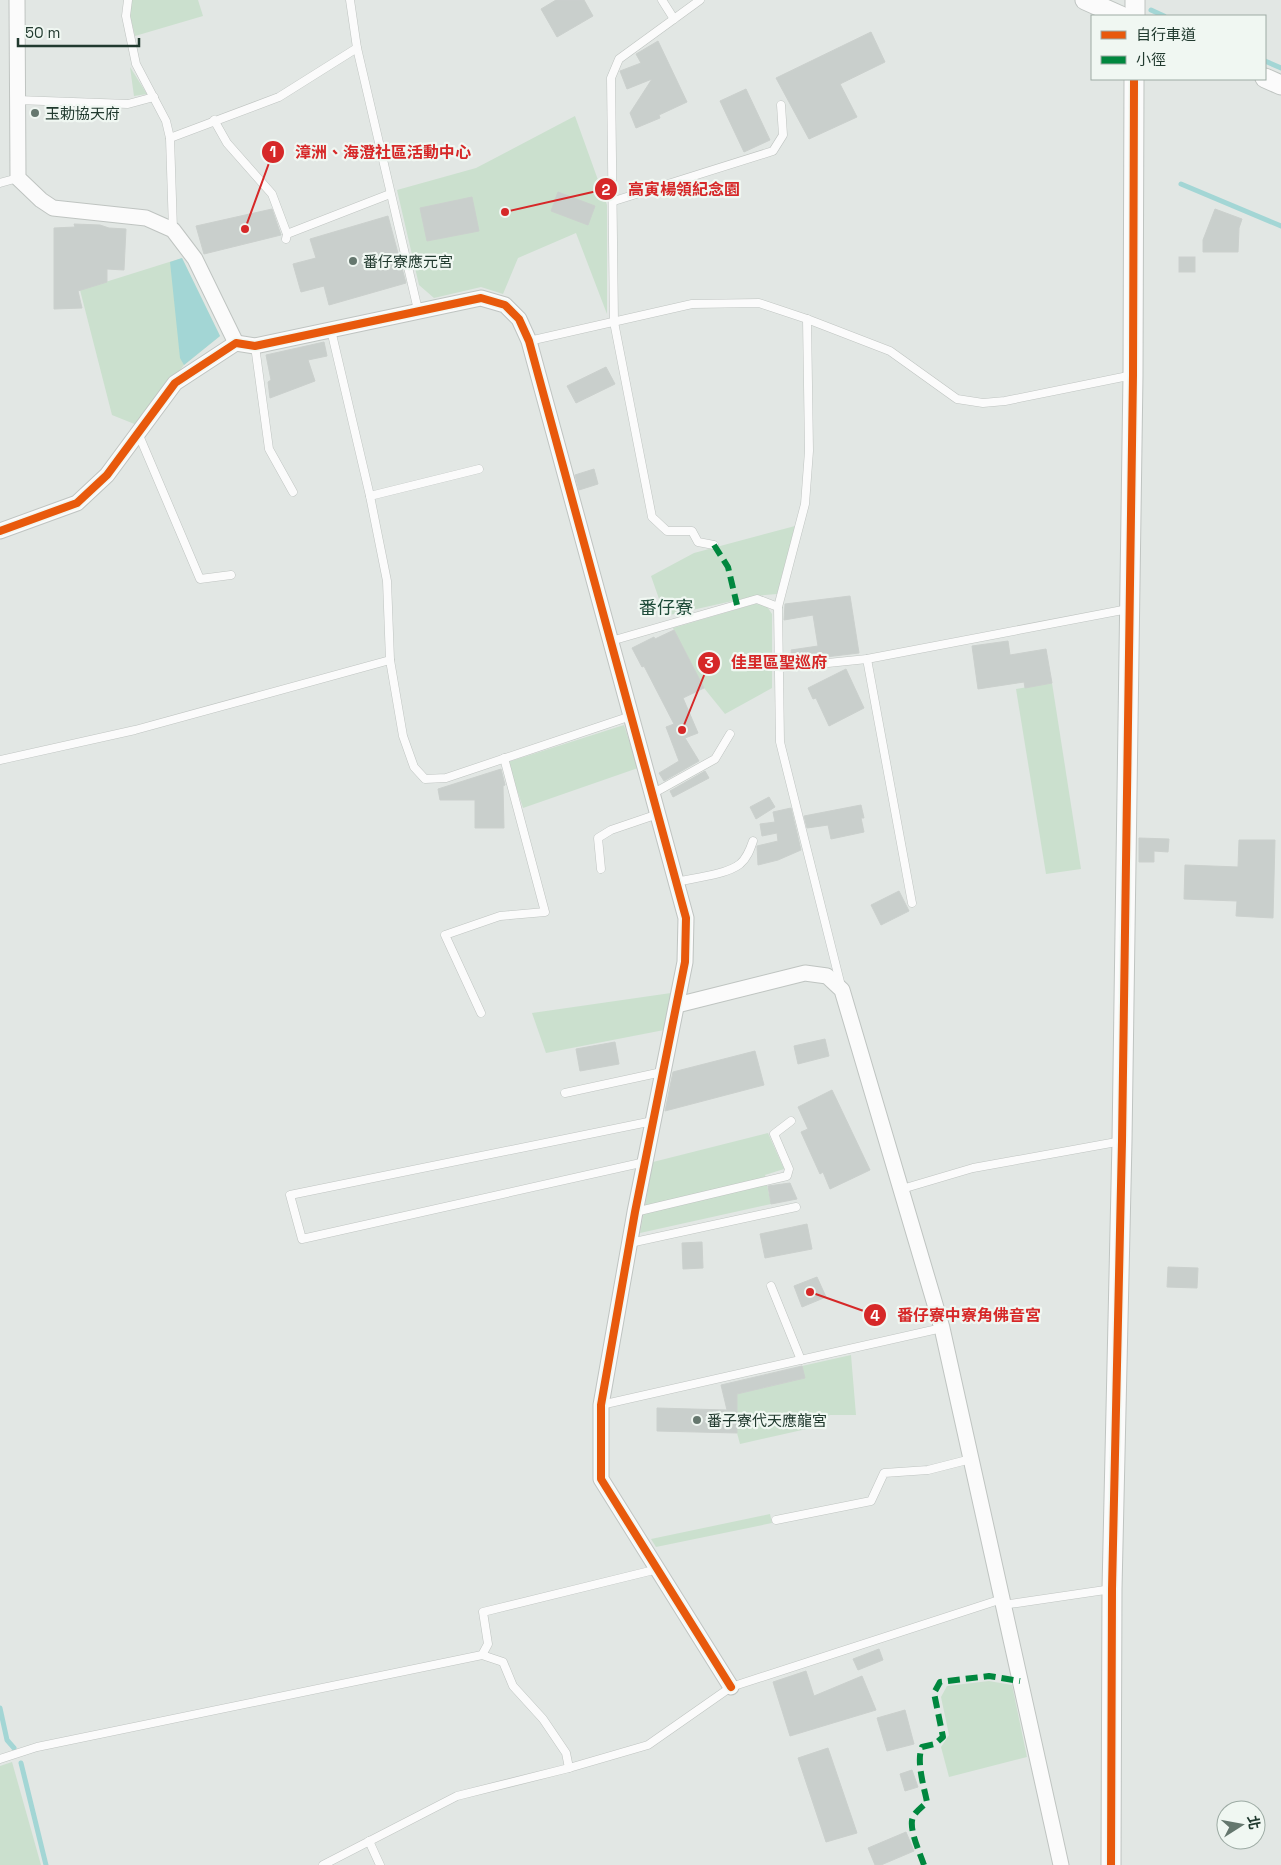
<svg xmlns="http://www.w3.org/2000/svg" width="1281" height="1865" font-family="'Space Grotesk','Noto Sans TC',sans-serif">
  <rect width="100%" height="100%" fill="#e2e7e4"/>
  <g fill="#cbe0ce">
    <path d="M132,0H198L203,16L135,36L130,15Z"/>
    <path d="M130,67L147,94L134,96Z"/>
    <path d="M575,116L607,205V314L576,233L518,258L503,294L481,287L434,298L419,285L397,190L476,168Z"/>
    <path d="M182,258L220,336L184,365L137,425L112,415L80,290Z"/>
    <path d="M795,526L777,594L755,596L665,616L651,576L694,553Z"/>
    <path d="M755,604L766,605L772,614V688L725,714L704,688L673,628Z"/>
    <path d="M1052,683L1081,869L1046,874L1016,689Z"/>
    <path d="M624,725L638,768L523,808L508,762Z"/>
    <path d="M671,993L664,1030L546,1053L532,1013Z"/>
    <path d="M768,1133L784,1169L765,1175L771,1204L640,1233L653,1162Z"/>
    <path d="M851,1355L856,1415H830L811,1428L740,1444L737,1433V1394L804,1378L802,1366Z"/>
    <path d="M770,1514L772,1523L656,1547L651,1539Z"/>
    <path d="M989,1681L1012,1685L1027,1757L949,1777L941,1747L949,1735L941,1697L947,1686Z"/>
    <path d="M12,1762L41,1865H0V1766Z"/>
  </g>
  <path fill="#a3d6d5" d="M182,258L220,336L184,365L180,358L170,262Z"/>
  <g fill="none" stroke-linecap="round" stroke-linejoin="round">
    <g stroke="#a3d6d5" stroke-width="5">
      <path d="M1151,10L1164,16"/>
      <path d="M1265,61L1281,68"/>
      <path d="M1181,184L1281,226"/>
      <path d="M0,1708L7,1740L14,1748"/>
      <path d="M21,1763L46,1865"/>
    </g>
  </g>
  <g fill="#c9cfcc" stroke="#cbd0cd">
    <path d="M556,0H584L593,16L557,37L541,9Z"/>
    <path d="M871,32L885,62L840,84L857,117L809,139L776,78Z"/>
    <path d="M658,41L687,102L659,115L660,118L636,128L630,113L652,79L627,89L620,71L641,63L636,54Z"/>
    <path d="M746,89L770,140L744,152L720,101Z"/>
    <path d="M558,192L595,206L588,225L551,211Z"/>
    <path d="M472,197L479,231L427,241L420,208Z"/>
    <path d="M272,209L281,235L204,254L196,226Z"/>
    <path d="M1215,209L1242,219L1239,228L1238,252H1203V240Z"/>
    <path d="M388,216L406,283L329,305L324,286L301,292L293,264L316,258L310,239Z"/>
    <path d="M74,224L100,225L109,228L126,229L124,270L107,269V282L78,291L82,308L54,309V228L75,227Z"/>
    <rect x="1179" y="257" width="16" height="15"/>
    <path d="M324,342L327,356L308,360L315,381L270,398L268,382L271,380L266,355Z"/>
    <path d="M606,367L615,384L576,403L567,386Z"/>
    <path d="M594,469L598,484L579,490L575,475Z"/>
    <path d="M850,596L859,653L792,661L791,650L818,646L813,615L784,620L785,604Z"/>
    <path d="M674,630L704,688L683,698L698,733L685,738L699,761L664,781L659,773L679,761L666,727L674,724L644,666L642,667L632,648L654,637L655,639Z"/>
    <path d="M1008,641L1010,655L1046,649L1052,683L1025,688L1024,682L978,689L972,646Z"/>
    <path d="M846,669L864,708L829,726L816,698L813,699L808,688Z"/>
    <path d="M501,769L505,785L503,786L504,828H475V800H440L438,789Z"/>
    <path d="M705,771L709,778L673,797L670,791Z"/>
    <path d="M769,797L775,807L756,819L750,807Z"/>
    <path d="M861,805L864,818H861L864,832L831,839L828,825L807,828L804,816Z"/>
    <path d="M791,808L801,850L778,860L758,865L757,846L778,841L777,833L762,836L760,824L775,822L773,812Z"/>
    <path d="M1139,838L1169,839L1168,852L1154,851V862H1139Z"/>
    <path d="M1239,840H1275L1273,918L1236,916L1237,901L1184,899L1185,865L1238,867Z"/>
    <path d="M899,891L909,911L881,925L871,905Z"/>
    <path d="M825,1039L829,1056L798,1064L794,1046Z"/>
    <path d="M615,1042L619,1064L580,1071L576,1049Z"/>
    <path d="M755,1051L764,1085L665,1111L673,1072Z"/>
    <path d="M832,1090L870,1170L830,1189L823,1172L820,1174L801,1132L808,1129L798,1107Z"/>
    <path d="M790,1183L797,1199L771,1204L768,1186Z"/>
    <path d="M807,1224L812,1249L765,1258L760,1234Z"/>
    <path d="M702,1242L703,1268L683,1269L682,1243Z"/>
    <path d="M1168,1267L1198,1268L1197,1288L1167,1287Z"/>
    <path d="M817,1277L826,1297L802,1307L794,1286Z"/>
    <path d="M802,1366L805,1378L737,1394V1433L657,1431V1408L727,1410L721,1385Z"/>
    <path d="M879,1649L883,1660L858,1670L853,1659Z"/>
    <path d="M806,1671L814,1696L862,1676L876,1710L790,1736L773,1682Z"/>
    <path d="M905,1710L914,1744L887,1751L877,1718Z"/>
    <path d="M828,1748L857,1833L826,1842L798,1758Z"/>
    <path d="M912,1770L918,1787L905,1791L900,1774Z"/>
    <path d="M906,1832L914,1851L881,1865H875L868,1848Z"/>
  </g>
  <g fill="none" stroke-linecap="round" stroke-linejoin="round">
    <g stroke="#bfc4c1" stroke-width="9">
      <g id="service">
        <path d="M128,0L126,16L136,64L166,121L170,138L173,230"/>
        <path d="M350,0L357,48L418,310"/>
        <path d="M662,0L674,19"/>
        <path d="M700,0L619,59L611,78L614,322L652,517L667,531H692L698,542L714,545"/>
        <path d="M17,100L128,104L154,97"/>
        <path d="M214,120L227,143L272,194L287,234L286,239"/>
        <path d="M170,138L279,97L357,48"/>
        <path d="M0,183L18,178"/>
        <path d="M614,201L773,151L783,135L781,105"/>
        <path d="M287,234L390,194"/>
        <path d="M807,319L809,451L805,504L778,607L780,742L841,986"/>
        <path d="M331,330L370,496L387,581L390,660L403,736L414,767L425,779L446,778L631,716"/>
        <path d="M529,341L692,304L759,303L807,319L890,351L957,399L983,403L1005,401L1133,375"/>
        <path d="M255,346L269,449L293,492"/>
        <path d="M138,433L200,579L231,575"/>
        <path d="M370,496L479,469"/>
        <path d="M611,641L757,599L778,607"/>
        <path d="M867,659L912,903"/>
        <path d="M779,668L867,659L1128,609"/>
        <path d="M0,760L135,730L390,660"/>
        <path d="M652,794L715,759L730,734"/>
        <path d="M601,869L598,838L611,830L658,814"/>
        <path d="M676,882C693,878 726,875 740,864C747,858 750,850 753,841"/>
        <path d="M481,1013L445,935L500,916L545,912L504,758"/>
        <path d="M565,1093L662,1072"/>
        <path d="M645,1162L302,1239L290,1195L653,1121"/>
        <path d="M902,1189L973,1168L1122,1141"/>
        <path d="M635,1212L787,1176L789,1169L774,1134L791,1121"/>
        <path d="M630,1243L796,1207"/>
        <path d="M771,1286L801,1360"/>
        <path d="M601,1405L942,1328"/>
        <path d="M776,1520L871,1501L884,1473L928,1470L971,1459"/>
        <path d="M1003,1605L1112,1589"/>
        <path d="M482,1655L503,1662L513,1686L543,1719L566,1753L569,1768"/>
        <path d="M0,1759L37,1747L482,1655L488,1644L483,1612L658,1569"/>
        <path d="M369,1841L380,1865"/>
        <path d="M323,1865L457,1796L569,1768L648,1745L731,1687L1002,1599"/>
      </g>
    </g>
    <g stroke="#bfc4c1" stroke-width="17">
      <g id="minor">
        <path d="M17,0L18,178L41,200L53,208L146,218L173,230L195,259L236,343"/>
        <path d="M0,531L77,503L107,475L175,383L236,343L255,346L481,298L505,305L519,319L529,341L686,918L685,962L635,1212L601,1405V1479L731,1687"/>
        <path d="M677,1005L805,973L827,976L842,990L942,1328L1061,1865"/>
      </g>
    </g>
    <g stroke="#bfc4c1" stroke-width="21">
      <g id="tertiary">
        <path d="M1085,0L1121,16"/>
        <path d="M1135,16V0"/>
        <path d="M1265,78L1281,85"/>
        <path d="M1111,1865L1112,1589L1122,1141L1133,375L1134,79"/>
      </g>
    </g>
    <use href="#service" stroke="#fbfbfb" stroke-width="8"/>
    <use href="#minor" stroke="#fbfbfb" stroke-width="15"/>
    <use href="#tertiary" stroke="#fbfbfb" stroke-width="19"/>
    <g stroke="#00873e" stroke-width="6" stroke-dasharray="12 6" stroke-linecap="butt">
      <path d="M714,545L728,567L737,605"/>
      <path d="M924,1865C920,1853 908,1828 913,1817C916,1811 922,1807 927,1802C924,1787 916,1761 922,1747L935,1744L943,1737L934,1693L940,1682L989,1676L1020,1681"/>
    </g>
    <g stroke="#f0f7f2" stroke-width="11">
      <g id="cycleway">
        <path d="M0,531L77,503L107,475L175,383L236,343L255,346L481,298L505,305L519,319L529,341L686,918L685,962L635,1212L601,1405V1479L731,1687"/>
        <path d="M1111,1865L1112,1589L1122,1141L1133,375L1134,79"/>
      </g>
    </g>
    <use href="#cycleway" stroke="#e8590c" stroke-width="8"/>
  </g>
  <g fill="#65776e" stroke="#f0f7f2" stroke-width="2">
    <circle cx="35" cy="113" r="5"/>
    <circle cx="353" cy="261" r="5"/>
    <circle cx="697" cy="1420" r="5"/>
  </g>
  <g text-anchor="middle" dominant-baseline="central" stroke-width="4.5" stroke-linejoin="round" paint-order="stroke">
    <g font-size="15" fill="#213a2f" stroke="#f0f7f2" text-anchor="start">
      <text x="45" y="113">玉勅協天府</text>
      <text x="363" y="261">番仔寮應元宮</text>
      <text x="707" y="1420">番子寮代天應龍宮</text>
    </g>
    <g font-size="18" fill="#1e4b39" stroke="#f0f7f2">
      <text x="666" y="607">番仔寮</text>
    </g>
  </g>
  <path fill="none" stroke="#d62828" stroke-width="2" d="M245 229L273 152M505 212L606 189M682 730L709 663M810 1292L875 1315"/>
  <g fill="#d62828" stroke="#f0f7f2" stroke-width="2">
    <circle cx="245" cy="229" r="5"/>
    <circle cx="505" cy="212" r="5"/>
    <circle cx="682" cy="730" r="5"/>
    <circle cx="810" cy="1292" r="5"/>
    <circle cx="273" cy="152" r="12"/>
    <circle cx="606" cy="189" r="12"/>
    <circle cx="709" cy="663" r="12"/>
    <circle cx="875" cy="1315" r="12"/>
  </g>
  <g font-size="15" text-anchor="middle" font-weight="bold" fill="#fff">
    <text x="273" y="157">1</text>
    <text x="606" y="195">2</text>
    <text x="709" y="668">3</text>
    <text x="875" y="1321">4</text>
  </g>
  <g font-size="16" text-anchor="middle" font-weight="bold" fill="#d62828" stroke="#f0f7f2" stroke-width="4.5" stroke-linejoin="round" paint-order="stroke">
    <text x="383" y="158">漳洲、海澄社區活動中心</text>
    <text x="684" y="195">高寅楊領紀念園</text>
    <text x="779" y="668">佳里區聖巡府</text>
    <text x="969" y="1321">番仔寮中寮角佛音宮</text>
  </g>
  <rect x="1091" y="15" width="175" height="65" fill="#f0f7f2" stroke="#9daba4"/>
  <rect x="1101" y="31" width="25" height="8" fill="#e8590c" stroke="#9daba4"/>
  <text x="1136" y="40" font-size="15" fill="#213a2f">自行車道</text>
  <rect x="1101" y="56" width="25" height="8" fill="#00873e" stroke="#9daba4"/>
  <text x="1136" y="65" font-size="15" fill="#213a2f">小徑</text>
  <g transform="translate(1241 1825) rotate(79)"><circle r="24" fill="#f0f7f2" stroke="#9daba4"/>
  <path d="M0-4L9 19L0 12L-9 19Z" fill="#65776e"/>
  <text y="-8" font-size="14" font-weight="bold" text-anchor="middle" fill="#213a2f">北</text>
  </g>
  <path d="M18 38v8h121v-8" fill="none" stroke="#213a2f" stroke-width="2.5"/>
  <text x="25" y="38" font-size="15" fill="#213a2f" stroke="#f0f7f2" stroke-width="4" paint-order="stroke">50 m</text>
</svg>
